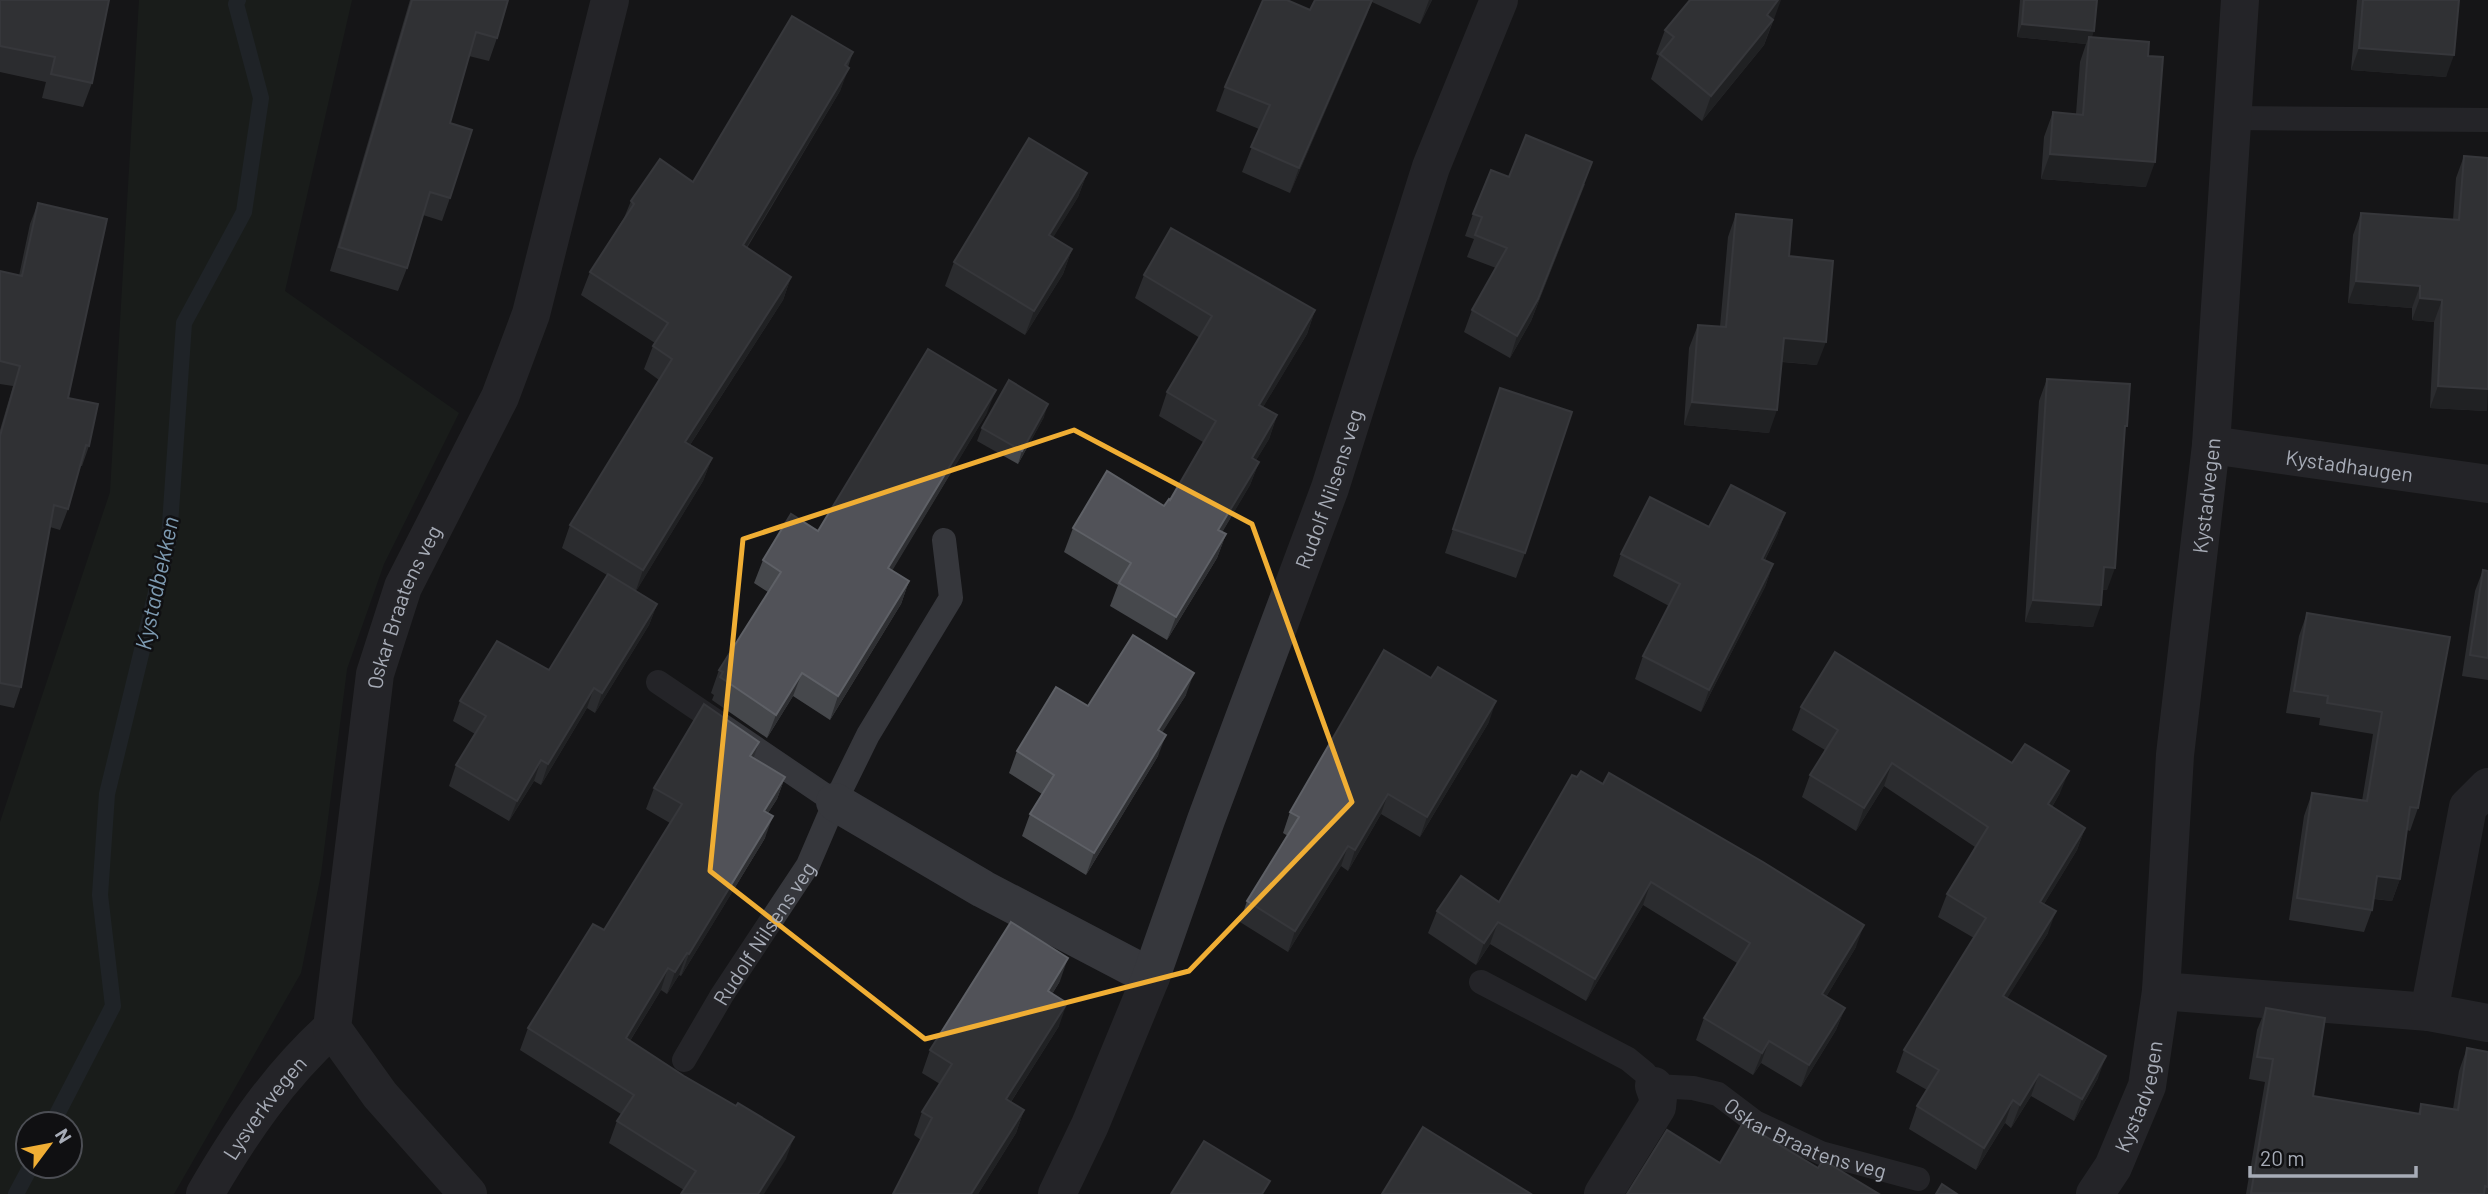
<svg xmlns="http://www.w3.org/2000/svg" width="2488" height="1194" font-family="Barlow,sans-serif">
  <rect width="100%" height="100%" fill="#151517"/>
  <path fill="#1d251e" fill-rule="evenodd" d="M139,0H352L285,291L459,413L384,564L347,669L321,874L301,973L174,1194H0V822L110,492ZM28,1124H70V1166H28Z"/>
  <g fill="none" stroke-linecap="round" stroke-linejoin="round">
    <g stroke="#2b343b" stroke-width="16">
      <path d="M52,1124L113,1006L100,895L107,794L169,539L184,323L244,212L261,98L236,4L238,0"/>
      <path d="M16,1194L31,1166"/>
    </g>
    <g stroke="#36373c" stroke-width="24">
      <path d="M2232,118L2488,120"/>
      <path d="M658,682L835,802"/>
      <path id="s1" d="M1481,982L1628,1059L1645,1073L1654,1086L1693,1088L1718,1094L1755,1122L1821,1153L1918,1179"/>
      <path id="s2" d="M684,1060L722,995L808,865L835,802L868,735L951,598L944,540"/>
    </g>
    <g stroke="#36373c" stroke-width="38">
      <path id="s3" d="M2211,445L2488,484"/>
      <path d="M835,802L983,889L1151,977"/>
      <path d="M2161,991L2429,1012L2488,1023"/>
      <path d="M2429,1012L2468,807L2488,787"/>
      <path id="s4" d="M205,1194C241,1132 278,1077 332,1028"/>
      <path id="s5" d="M468,1194L380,1095L332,1028L375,674L403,587L500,397L531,314L610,0"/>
      <path id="s6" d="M1057,1194L1090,1125L1151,977L1206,820L1330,488L1431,167L1499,0"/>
      <path d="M1603,1194L1657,1107L1658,1097L1654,1086"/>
      <path id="s7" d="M2095,1194L2113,1167L2147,1086L2161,991L2175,755L2211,445L2240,0"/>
    </g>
  </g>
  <g fill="#46484c">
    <path d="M0,0L92,83L83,107L42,98L46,82L0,72Z"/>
    <path d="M410,0H508L497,38L489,61L469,56L450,123V198L442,221L423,215L407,268L398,291L330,271Z"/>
    <path d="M1315,0H1432L1420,24L1372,2L1290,193L1242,172L1259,129L1216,111L1225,87L1310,10Z"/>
    <path d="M2020,0H2097L2092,37L2148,56L2146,187L2041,179L2044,137L2053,112L2076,114L2080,62L2086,44L2017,37Z"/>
    <path d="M2357,0H2459L2446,77L2351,70Z"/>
    <path d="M1774,19L1764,45L1702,121L1651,79L1659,56L1656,54L1665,30Z"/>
    <path d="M853,52L840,91L747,248L791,277L783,300L690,445L712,458L703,481L636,591L657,604L649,625L595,713L587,708L541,785L534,781L509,821L449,786L456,765L475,734L453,721L460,701L549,670L607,575L562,548L570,525L659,380L644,369L653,346L655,343L581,295L590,272L624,218L631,201L693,182Z"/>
    <path d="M2464,156L2487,411L2430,408L2434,322L2412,320V308L2348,303L2353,235L2361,213L2453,220L2456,178Z"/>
    <path d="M1087,173L1078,197L1053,237L1072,249L1063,274L1025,335L945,286L954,262Z"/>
    <path d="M1509,177L1585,184L1531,321L1510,358L1464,332L1472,310L1496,268L1467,257L1474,239L1465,236L1473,214Z"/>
    <path d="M38,203L68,398L89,446L82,466H80L68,509L60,530L50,527L21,687L14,708L0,705V430L13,386L0,384V271L19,276L30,224Z"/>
    <path d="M1736,214L1789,256L1817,365L1782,362L1769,433L1684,425L1689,348L1698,325L1720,327L1728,237Z"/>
    <path d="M1144,275L1315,310L1307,334L1263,407L1277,415L1269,439L1256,460L1259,462L1250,485L1222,532L1226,534L1217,558L1167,640L1110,606L1118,585L1064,552L1073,528L1164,506L1170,500L1203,442L1159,416L1167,392L1200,338L1135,298Z"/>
    <path d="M2047,379L2124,434L2107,590H2102L2093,627L2025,622L2039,401Z"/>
    <path d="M1500,388L1525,553L1516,578L1445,553Z"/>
    <path d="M987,413L892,570L909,581L901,604L830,720L793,696L767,738L712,700L714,695L711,693L719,670L768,592L754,583L763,560L818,531Z"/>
    <path d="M1044,417L1018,464L977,441L982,428Z"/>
    <path d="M1785,513L1777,535L1765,560L1773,564L1765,587L1701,712L1635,679L1643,656L1669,606L1613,576L1621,554L1709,527Z"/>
    <path d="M2483,570L2488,571V680L2462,676L2475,591Z"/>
    <path d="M2307,613L2450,637L2418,808L2410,831L2407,830L2400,879L2392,901L2374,899L2372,910L2364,932L2289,920L2304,816L2312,793L2362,801L2373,734L2319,725L2320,718L2286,713L2299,636Z"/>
    <path d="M1186,695L1162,732L1158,756L1086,875L1022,836L1030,814L1042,794L1009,773L1017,751L1088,706Z"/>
    <path d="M1801,707L2060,793L2052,807L2085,828L2077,850L2044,904L2048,933L2007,998L2098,1078L2074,1121L2031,1096L2011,1128L2005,1123L1976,1170L1909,1129L1917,1106L1927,1090L1896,1072L1904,1050L1974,938L1938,917L1947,894L1975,847L1884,786L1856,831L1802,797L1810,775L1825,750L1792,730Z"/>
    <path d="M1489,722L1420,837L1381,814L1348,871L1341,866L1288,952L1240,922L1247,901L1288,836L1283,833L1290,812Z"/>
    <path d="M753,758L785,777L777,799L768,813L765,838L681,976L679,975L667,994L661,990L630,1041L786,1159L684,1190L609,1143L617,1121L621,1114L520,1050L528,1028L604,930L670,823L646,809L654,788Z"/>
    <path d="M1577,777L1603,784L1856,947L1826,997L1845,1008L1836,1030L1801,1087L1761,1063L1753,1075L1696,1040L1704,1018L1737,963L1643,905L1586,1001L1490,944L1476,965L1428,933L1437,911L1499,902Z"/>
    <path d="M1060,981L1052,994L1059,1026L1011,1102L1024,1110L1016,1133L978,1194H893L921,1140L914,1135L922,1112L940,1084L922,1073L930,1050Z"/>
    <path d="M2266,1008L2313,1096L2418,1114L2421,1104L2453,1109L2459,1071L2467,1048L2488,1052V1194H2246L2265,1082L2249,1079L2257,1030Z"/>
  </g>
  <g fill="#2e2f32">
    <path d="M1372,0L1367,15L1290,193L1299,168Z"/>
    <path d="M1429,0H1432L1420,24Z"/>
    <path d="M1778,0H1781L1774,19L1758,39L1767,15Z"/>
    <path d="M1773,20L1764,45L1702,121L1711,96Z"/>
    <path d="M2022,24L2094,31L2089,44V37L2086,44L2017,37Z"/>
    <path d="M2359,48L2454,55L2446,77L2351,70Z"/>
    <path d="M849,68L840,91L734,268L743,245Z"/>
    <path d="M2050,154L2155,162L2146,187L2041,179Z"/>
    <path d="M1592,162L1531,321L1510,358L1517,336Z"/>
    <path d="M1087,173L1078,197L1040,259L1049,235Z"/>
    <path d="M1072,249L1063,274L1025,335L1034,311Z"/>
    <path d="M791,277L783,300L677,465L685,442Z"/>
    <path d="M2356,281L2420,286L2412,308L2348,303Z"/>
    <path d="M2420,298L2442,300L2434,322L2412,320Z"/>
    <path d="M1315,310L1307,334L1250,429L1259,405Z"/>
    <path d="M1784,338L1826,342L1817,365L1776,361Z"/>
    <path d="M2438,386L2488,389L2487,411L2430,408Z"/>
    <path d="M996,390L987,413L880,591L888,568Z"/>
    <path d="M1692,402L1777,410L1769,433L1684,425Z"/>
    <path d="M1048,404L1044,417L1018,464L1022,451Z"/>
    <path d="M1277,415L1269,439L1243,482L1252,458Z"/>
    <path d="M712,458L703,481L635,593L643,570Z"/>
    <path d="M1259,462L1250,485L1210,553L1218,530Z"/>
    <path d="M1785,513L1777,535L1754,581L1762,559Z"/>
    <path d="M1226,534L1217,558L1167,640L1176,617Z"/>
    <path d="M1773,564L1765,587L1701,712L1709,690Z"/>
    <path d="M2104,567L2115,568L2107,590L2096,589Z"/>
    <path d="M909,581L901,604L830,720L838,696Z"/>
    <path d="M2033,600L2101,605L2093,627L2025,622Z"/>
    <path d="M657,604L649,625L595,713L602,693Z"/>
    <path d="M802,673L793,696L767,738L776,715Z"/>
    <path d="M1194,673L1186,695L1150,752L1158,730Z"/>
    <path d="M594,688L587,708L541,785L548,764Z"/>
    <path d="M1496,701L1489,722L1420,837L1427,817Z"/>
    <path d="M1166,735L1158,756L1086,875L1094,853Z"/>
    <path d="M759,742L752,763L750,756Z"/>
    <path d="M541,760L534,781L509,821L517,801Z"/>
    <path d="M1892,763L1884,786L1856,831L1864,808Z"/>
    <path d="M2069,771L2060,793L2040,827L2048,804Z"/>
    <path d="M785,777L777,799L756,832L764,811Z"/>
    <path d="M1388,794L1381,814L1348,871L1355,850Z"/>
    <path d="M773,816L765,838L681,976L689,954Z"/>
    <path d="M2085,828L2077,850L2032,924L2040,902Z"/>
    <path d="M1348,846L1341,866L1288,952L1295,931Z"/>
    <path d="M2377,876L2400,879L2392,901L2369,898Z"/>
    <path d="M1651,882L1643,905L1586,1001L1595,979Z"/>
    <path d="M2056,911L2048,933L1995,1018L2003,996Z"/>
    <path d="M1498,922L1490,944L1476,965L1484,943Z"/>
    <path d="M1864,925L1856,947L1814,1017L1822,994Z"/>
    <path d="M687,953L679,975L667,994L675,972Z"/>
    <path d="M1068,958L1060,981L1040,1014L1048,991Z"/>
    <path d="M668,968L661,990L618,1060L626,1038Z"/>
    <path d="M1067,1003L1059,1026L998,1122L1006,1099Z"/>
    <path d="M1845,1008L1836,1030L1801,1087L1809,1065Z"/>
    <path d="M1769,1041L1761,1063L1753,1075L1762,1053Z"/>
    <path d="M2106,1056L2098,1078L2074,1121L2082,1099Z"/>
    <path d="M2039,1074L2031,1096L2011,1128L2020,1105Z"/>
    <path d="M2013,1100L2005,1123L1976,1170L1984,1148Z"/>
    <path d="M1024,1110L1016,1133L978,1194H971Z"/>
    <path d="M794,1137L786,1159L764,1194H758Z"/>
  </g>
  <g fill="#515258" stroke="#5e6066" stroke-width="2">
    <path d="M0,0H109L92,83L51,74L55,57L0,46Z"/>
    <path d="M412,0H508L497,38L476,32L450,123L472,130L450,198L430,192L407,268L339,247Z"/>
    <path d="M1263,0H1287L1310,10L1315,0H1372L1299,168L1251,147L1270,105L1225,87Z"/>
    <path d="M1690,0H1778L1767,15L1773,20L1711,96L1660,54L1674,37L1665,30Z"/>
    <path d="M2024,0H2097L2094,31L2022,24Z"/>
    <path d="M2363,0H2459L2454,55L2359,48Z"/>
    <path d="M792,16L853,52L845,65L849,68L743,245L791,277L685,442L712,458L643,570L570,525L672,359L653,346L668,323L590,272L634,204L631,201L660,159L693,182Z"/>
    <path d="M2089,37L2149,42L2148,56L2163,57L2155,162L2050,154L2053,112L2083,115Z"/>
    <path d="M1526,135L1592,162L1538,299L1517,336L1472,310L1507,248L1475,235L1482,217L1473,214L1491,170L1509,177Z"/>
    <path d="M1029,138L1087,173L1049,235L1072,249L1034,311L954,262Z"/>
    <path d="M2464,156L2488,158V389L2438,386L2442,300L2420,298V286L2356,281L2361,213L2459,220Z"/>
    <path d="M38,203L107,219L68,398L98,404L89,446L86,445L68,509L54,505L21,687L0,683V436L20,366L0,361V271L22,276Z"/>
    <path d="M1736,214L1792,220L1789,256L1833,261L1826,342L1784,338L1777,410L1692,402L1698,325L1726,327Z"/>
    <path d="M1171,228L1315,310L1259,405L1277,415L1252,458L1259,462L1218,530L1226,534L1176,617L1119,583L1131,563L1073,528L1107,471L1164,506L1169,499L1170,500L1216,421L1167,392L1212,316L1144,275Z"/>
    <path d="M928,349L996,390L888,568L909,581L838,696L802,673L776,715L720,677L723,672L719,670L781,572L763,560L791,514L818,531Z"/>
    <path d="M2047,379L2130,384L2127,426H2125L2115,568L2104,567L2101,605L2033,600Z"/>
    <path d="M1009,380L1048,404L1022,451L982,428Z"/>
    <path d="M1500,388L1572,412L1525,553L1453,529Z"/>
    <path d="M1731,485L1785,513L1762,559L1773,564L1709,690L1643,656L1680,584L1621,554L1650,497L1709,527Z"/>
    <path d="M2483,570L2488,571V658L2470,655Z"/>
    <path d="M608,574L657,604L602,693L594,688L548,764L541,760L517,801L456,765L486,716L460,701L497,641L549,670Z"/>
    <path d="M2307,613L2450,637L2418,808L2410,807L2400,879L2377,876L2372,910L2297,898L2312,793L2367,801L2382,712L2327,703L2328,696L2294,691Z"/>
    <path d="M1133,635L1194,673L1158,730L1166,735L1094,853L1030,814L1054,775L1017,751L1056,687L1088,706Z"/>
    <path d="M1384,650L1431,678L1438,667L1496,701L1427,817L1388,794L1355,850L1348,846L1295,931L1247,901L1299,817L1290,812Z"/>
    <path d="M1835,652L2012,763L2025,744L2069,771L2048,804L2085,828L2040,902L2056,911L2003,996L2106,1056L2082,1099L2039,1074L2020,1105L2013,1100L1984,1148L1917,1106L1939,1070L1904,1050L1986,918L1947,894L1988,827L1892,763L1864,808L1810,775L1838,730L1801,707Z"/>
    <path d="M704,704L759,742L750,756L785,777L764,811L773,816L689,954L687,953L675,972L668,968L626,1038L684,1076L736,1106L738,1103L794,1137L758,1194H681L696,1171L617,1121L634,1095L528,1028L593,924L604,930L682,804L654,788Z"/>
    <path d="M1581,771L1603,784L1609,773L1763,862L1864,925L1822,994L1845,1008L1809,1065L1769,1041L1762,1053L1704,1018L1750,943L1651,882L1595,979L1498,922L1484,943L1437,911L1461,876L1499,902L1572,775L1577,777Z"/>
    <path d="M1011,922L1068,958L1048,991L1067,1003L1006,1099L1024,1110L971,1194H893L932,1118L922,1112L952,1064L930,1050Z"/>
    <path d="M2266,1008L2325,1018L2313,1096L2420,1114L2421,1104L2458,1110L2467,1048L2488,1052V1187L2485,1186L2484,1194L2251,1193L2273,1059L2257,1057Z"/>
    <path d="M1743,1123L1818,1168L1823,1160L1879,1194H1627L1667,1130L1720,1163Z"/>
    <path d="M1423,1127L1531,1194H1382Z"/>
    <path d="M1204,1141L1270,1181L1262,1194H1171Z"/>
    <path d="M1942,1184L1957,1194H1936Z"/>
  </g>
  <path d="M0 0H2488V1194H0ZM1074,430L1252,524L1352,802L1189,971L925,1039L710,871L743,539Z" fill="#151517" fill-opacity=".55" fill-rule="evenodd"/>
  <path fill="none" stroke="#f0ae34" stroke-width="5" stroke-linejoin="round" d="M1074,430L1252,524L1352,802L1189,971L925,1039L710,871L743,539Z"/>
  <g text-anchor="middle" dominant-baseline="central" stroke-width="5" stroke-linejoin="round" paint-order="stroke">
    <g font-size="21" fill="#a7acb7" stroke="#101012">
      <text stroke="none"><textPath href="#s3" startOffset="140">Kystadhaugen</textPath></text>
      <text stroke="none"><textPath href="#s6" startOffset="756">Rudolf Nilsens veg</textPath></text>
      <text stroke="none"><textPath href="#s7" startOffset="714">Kystadvegen</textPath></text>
      <text stroke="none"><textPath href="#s5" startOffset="644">Oskar Braatens veg</textPath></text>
      <text stroke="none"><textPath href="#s2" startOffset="150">Rudolf Nilsens veg</textPath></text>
      <text stroke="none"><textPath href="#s7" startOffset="108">Kystadvegen</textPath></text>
      <text stroke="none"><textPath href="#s4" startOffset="105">Lysverkvegen</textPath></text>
      <text stroke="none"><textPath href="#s1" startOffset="368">Oskar Braatens veg</textPath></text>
    </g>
    <g font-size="23" font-style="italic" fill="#7e9bb2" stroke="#101012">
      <text transform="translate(156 583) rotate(-78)">Kystadbekken</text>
    </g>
  </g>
  <g transform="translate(49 1145) rotate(58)"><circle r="33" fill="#101012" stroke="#4c4e54" stroke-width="2"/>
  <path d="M0-5L12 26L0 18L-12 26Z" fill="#f0ae34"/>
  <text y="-10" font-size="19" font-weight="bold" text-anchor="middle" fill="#a7acb7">N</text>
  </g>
  <path d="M2250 1166v10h166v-10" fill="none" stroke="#a7acb7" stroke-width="3.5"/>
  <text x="2260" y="1166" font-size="21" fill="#a7acb7" stroke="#101012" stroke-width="5" paint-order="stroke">20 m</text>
</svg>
